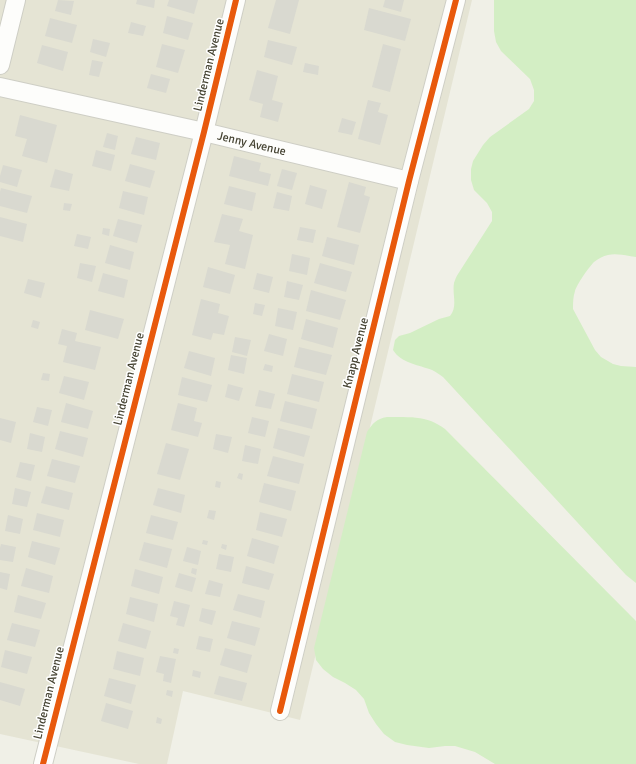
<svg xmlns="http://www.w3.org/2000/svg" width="636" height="764" font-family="Signika,sans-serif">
  <rect width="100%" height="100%" fill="#f0f0e7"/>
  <path fill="#e5e4d4" d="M0,0H472L300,720L183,691L167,764H139L0,734Z"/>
  <g fill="#d3eec4">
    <path d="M494,0H636V257C627,256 617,253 608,255C603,256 598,259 594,262C589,267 577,284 575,291C573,297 573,303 573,309L595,350L601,357L613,364L621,366L636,367V583L626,575L443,377C439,374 436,372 432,370C419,365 401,363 393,350L395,340L399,336L410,333L439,319L450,316C458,306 452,295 454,283C455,280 456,277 458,274L492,221V212L487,203L474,190L471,180V169L473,161L483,145L490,137L529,109L534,101V90L530,79L501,51L496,42L494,31Z"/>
    <path d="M387,417C400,417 419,416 431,421C436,423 441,426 445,429L636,621V764H495L475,752L455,746H445L429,748L407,745L395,742L384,734L376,724L369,713L364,699L356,690L345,683L333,677L323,669L316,660L314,648L367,432C373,423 376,419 387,417Z"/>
  </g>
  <g fill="#d9d9d0">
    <path d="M58,0L74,1L71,15L55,11Z"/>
    <path d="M137,0H155L154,8L136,4Z"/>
    <path d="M169,0H198L194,14L167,6Z"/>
    <path d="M276,0H299L290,34L268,28Z"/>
    <path d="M385,0H404L401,12L383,7Z"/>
    <path d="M369,8L411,19L405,41L364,30Z"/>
    <path d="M167,16L193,23L188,40L163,33Z"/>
    <path d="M50,18L77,25L72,43L45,36Z"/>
    <path d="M131,22L146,26L143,36L128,33Z"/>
    <path d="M93,39L110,43L106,57L90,52Z"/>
    <path d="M268,40L297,47L292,65L264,57Z"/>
    <path d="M162,44L185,50L178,73L156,67Z"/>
    <path d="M383,44L401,49L390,92L372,87Z"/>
    <path d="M42,45L68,52L63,71L37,63Z"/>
    <path d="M92,60L103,62L99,77L89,75Z"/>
    <path d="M305,63L319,66L318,75L303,72Z"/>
    <path d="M257,70L278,76L272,100L283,103L278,122L260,117L263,104L249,100Z"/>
    <path d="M151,74L170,79L166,93L147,88Z"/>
    <path d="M368,100L381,103L378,112L388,115L380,145L358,139Z"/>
    <path d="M20,115L57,125L47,163L22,156L27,139L15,136Z"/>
    <path d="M342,118L356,122L352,135L338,132Z"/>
    <path d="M107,133L118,136L115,150L103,147Z"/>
    <path d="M136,137L160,143L156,160L131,154Z"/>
    <path d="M96,150L115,155L111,171L92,166Z"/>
    <path d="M234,156L261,163L259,171L271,174L268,186L229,176Z"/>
    <path d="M130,164L155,171L150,188L125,181Z"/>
    <path d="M3,165L22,170L17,187L0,182V176Z"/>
    <path d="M55,169L73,174L69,191L50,187Z"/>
    <path d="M282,169L297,173L292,190L277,186Z"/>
    <path d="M349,182L366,187L364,195L370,197L360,233L337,227Z"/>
    <path d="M310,185L327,190L322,209L305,204Z"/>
    <path d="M229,186L256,193L252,211L224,204Z"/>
    <path d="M1,188L32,196L27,213L0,206V192Z"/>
    <path d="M123,191L148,197L144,215L119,208Z"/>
    <path d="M277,192L292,196L289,211L273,208Z"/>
    <path d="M64,203L72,204L70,211L63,210Z"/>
    <path d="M222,214L243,219L239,231L253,235L245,269L225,264L230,245L214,242Z"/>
    <path d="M0,217L27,224L23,242L0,236Z"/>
    <path d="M118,219L142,225L137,243L113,236Z"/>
    <path d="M300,227L316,230L313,243L297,240Z"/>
    <path d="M103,228L110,229L109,236L102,234Z"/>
    <path d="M77,234L91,237L88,249L74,246Z"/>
    <path d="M327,237L359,245L354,265L322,256Z"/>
    <path d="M110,245L134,252L130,270L105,263Z"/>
    <path d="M292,254L310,258L307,275L289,271Z"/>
    <path d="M80,263L96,266L92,282L77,278Z"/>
    <path d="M320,263L352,272L346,292L314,283Z"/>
    <path d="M208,267L235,275L230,294L203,287Z"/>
    <path d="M103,273L128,280L124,298L98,291Z"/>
    <path d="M257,273L273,277L269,293L253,289Z"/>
    <path d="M28,279L45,283L41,298L24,293Z"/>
    <path d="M287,281L303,285L299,300L284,297Z"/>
    <path d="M311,290L346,300L340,320L306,311Z"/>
    <path d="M201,299L220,304L218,313L229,316L224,335L213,333L211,340L192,335Z"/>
    <path d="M255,303L265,305L262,316L253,314Z"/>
    <path d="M278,308L297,312L293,330L275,326Z"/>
    <path d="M90,310L124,319L118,339L85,330Z"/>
    <path d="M306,319L338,328L333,348L301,339Z"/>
    <path d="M33,320L40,322L38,329L31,327Z"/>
    <path d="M62,329L77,333L75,341L101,347L95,370L63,362L67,346L58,344Z"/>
    <path d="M269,334L287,339L283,356L264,351Z"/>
    <path d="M235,337L251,340L247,356L232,352Z"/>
    <path d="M299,347L332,355L326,375L294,367Z"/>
    <path d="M189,351L215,358L211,376L184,368Z"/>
    <path d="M231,355L247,358L244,374L228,370Z"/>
    <path d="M265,364L273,366L272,372L263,370Z"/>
    <path d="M43,373L50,374L49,381L41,380Z"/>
    <path d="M292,374L324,382L319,402L287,394Z"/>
    <path d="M64,376L89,382L84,400L59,393Z"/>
    <path d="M182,377L212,385L207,402L178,395Z"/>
    <path d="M228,384L243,388L239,401L225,397Z"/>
    <path d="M259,390L275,394L271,409L255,406Z"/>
    <path d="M285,401L317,409L312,429L280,421Z"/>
    <path d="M66,403L93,411L88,429L61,422Z"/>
    <path d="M178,403L197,408L194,421L202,423L198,437L171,430Z"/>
    <path d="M37,407L52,410L48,426L33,422Z"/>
    <path d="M252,417L269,421L265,437L248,433Z"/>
    <path d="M0,418L16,422L11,443L0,440Z"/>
    <path d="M278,428L310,436L304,457L273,448Z"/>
    <path d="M60,431L88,438L83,457L55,449Z"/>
    <path d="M30,433L45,437L42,452L27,449Z"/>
    <path d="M216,434L232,437L228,453L213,449Z"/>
    <path d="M166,443L189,449L180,480L157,474Z"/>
    <path d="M245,445L261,449L258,464L242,461Z"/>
    <path d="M273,456L304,464L299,484L267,476Z"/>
    <path d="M52,459L80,466L75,483L47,476Z"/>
    <path d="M20,462L35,465L31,481L16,477Z"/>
    <path d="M239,473L243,474L242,480L237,478Z"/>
    <path d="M216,481L221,482L220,488L215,487Z"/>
    <path d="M264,483L296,491L291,511L259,502Z"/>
    <path d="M46,486L73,493L69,510L41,503Z"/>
    <path d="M15,488L31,492L27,507L12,504Z"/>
    <path d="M158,488L185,495L181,513L153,505Z"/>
    <path d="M209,510L216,511L214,520L207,518Z"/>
    <path d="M260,512L287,519L282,537L256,530Z"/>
    <path d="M37,513L64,520L60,537L33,530Z"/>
    <path d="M8,515L23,519L20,534L5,531Z"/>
    <path d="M151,515L178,522L173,540L146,533Z"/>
    <path d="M252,538L279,546L274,564L247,556Z"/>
    <path d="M203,540L208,541L207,545L202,544Z"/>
    <path d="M32,541L60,548L55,565L28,557Z"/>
    <path d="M144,542L172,549L167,568L139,560Z"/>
    <path d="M1,544L16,547L13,562L0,560V548Z"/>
    <path d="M222,544L227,545L226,550L221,548Z"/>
    <path d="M187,547L201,551L198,565L183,561Z"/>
    <path d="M219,554L234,557L231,572L216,569Z"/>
    <path d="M246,566L274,574L269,590L242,583Z"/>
    <path d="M26,568L53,576L49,593L21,586Z"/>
    <path d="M192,568L197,569L196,575L191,573Z"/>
    <path d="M135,569L163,577L159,594L131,586Z"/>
    <path d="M0,572L10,574L7,590L0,588Z"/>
    <path d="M179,573L196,578L192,592L175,587Z"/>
    <path d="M209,580L223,584L220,597L205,594Z"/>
    <path d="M238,594L265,601L261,618L233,610Z"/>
    <path d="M18,595L46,603L41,619L14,612Z"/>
    <path d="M130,597L158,604L154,622L126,614Z"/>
    <path d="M174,601L190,605L184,627L176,625L178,618L170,616Z"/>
    <path d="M202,608L216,611L212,625L199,621Z"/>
    <path d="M232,621L260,628L255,646L227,638Z"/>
    <path d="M12,623L40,630L35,647L7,640Z"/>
    <path d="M123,623L151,631L146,649L118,641Z"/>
    <path d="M199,636L213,639L210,652L196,649Z"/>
    <path d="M174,648L179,649L178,654L173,653Z"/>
    <path d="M225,648L252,655L247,673L220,665Z"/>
    <path d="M5,650L32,657L27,674L1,667Z"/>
    <path d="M117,651L144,658L140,676L113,669Z"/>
    <path d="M160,656L176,659L171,683L163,681L164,674L156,672Z"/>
    <path d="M193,670L201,672L200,678L192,676Z"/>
    <path d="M219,676L247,683L242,701L214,694Z"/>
    <path d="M109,678L136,685L131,704L104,696Z"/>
    <path d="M0,682L25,689L20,706L0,700Z"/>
    <path d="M167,690L173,691L172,697L166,695Z"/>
    <path d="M106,703L133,711L128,729L101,721Z"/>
    <path d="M157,717L162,719L161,724L156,723Z"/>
  </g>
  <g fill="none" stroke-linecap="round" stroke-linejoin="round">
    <g stroke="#cecec5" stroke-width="20">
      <g id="minor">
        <path d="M0,65L16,0"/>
        <path id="s1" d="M0,87L204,132L409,181"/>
        <path d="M280,711L409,181L456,0"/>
        <path d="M43,764L204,132L236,0"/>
      </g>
    </g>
    <use href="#minor" stroke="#fdfdfb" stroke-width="18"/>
    <g stroke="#fff" stroke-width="8">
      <g id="cycleway">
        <path d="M280,711L409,181L456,0"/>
        <path d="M43,764L204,132L236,0"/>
      </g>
    </g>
    <use href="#cycleway" stroke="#e8590c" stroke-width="6"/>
  </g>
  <g text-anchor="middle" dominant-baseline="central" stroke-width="3" stroke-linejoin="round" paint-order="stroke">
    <g font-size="12" fill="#464433" stroke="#fff">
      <text transform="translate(209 65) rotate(-76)">Linderman Avenue</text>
      <text stroke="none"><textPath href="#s1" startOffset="258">Jenny Avenue</textPath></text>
      <text transform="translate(356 353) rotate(-76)">Knapp Avenue</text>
      <text transform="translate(129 379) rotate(-76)">Linderman Avenue</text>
      <text transform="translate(49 693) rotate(-76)">Linderman Avenue</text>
    </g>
  </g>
</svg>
